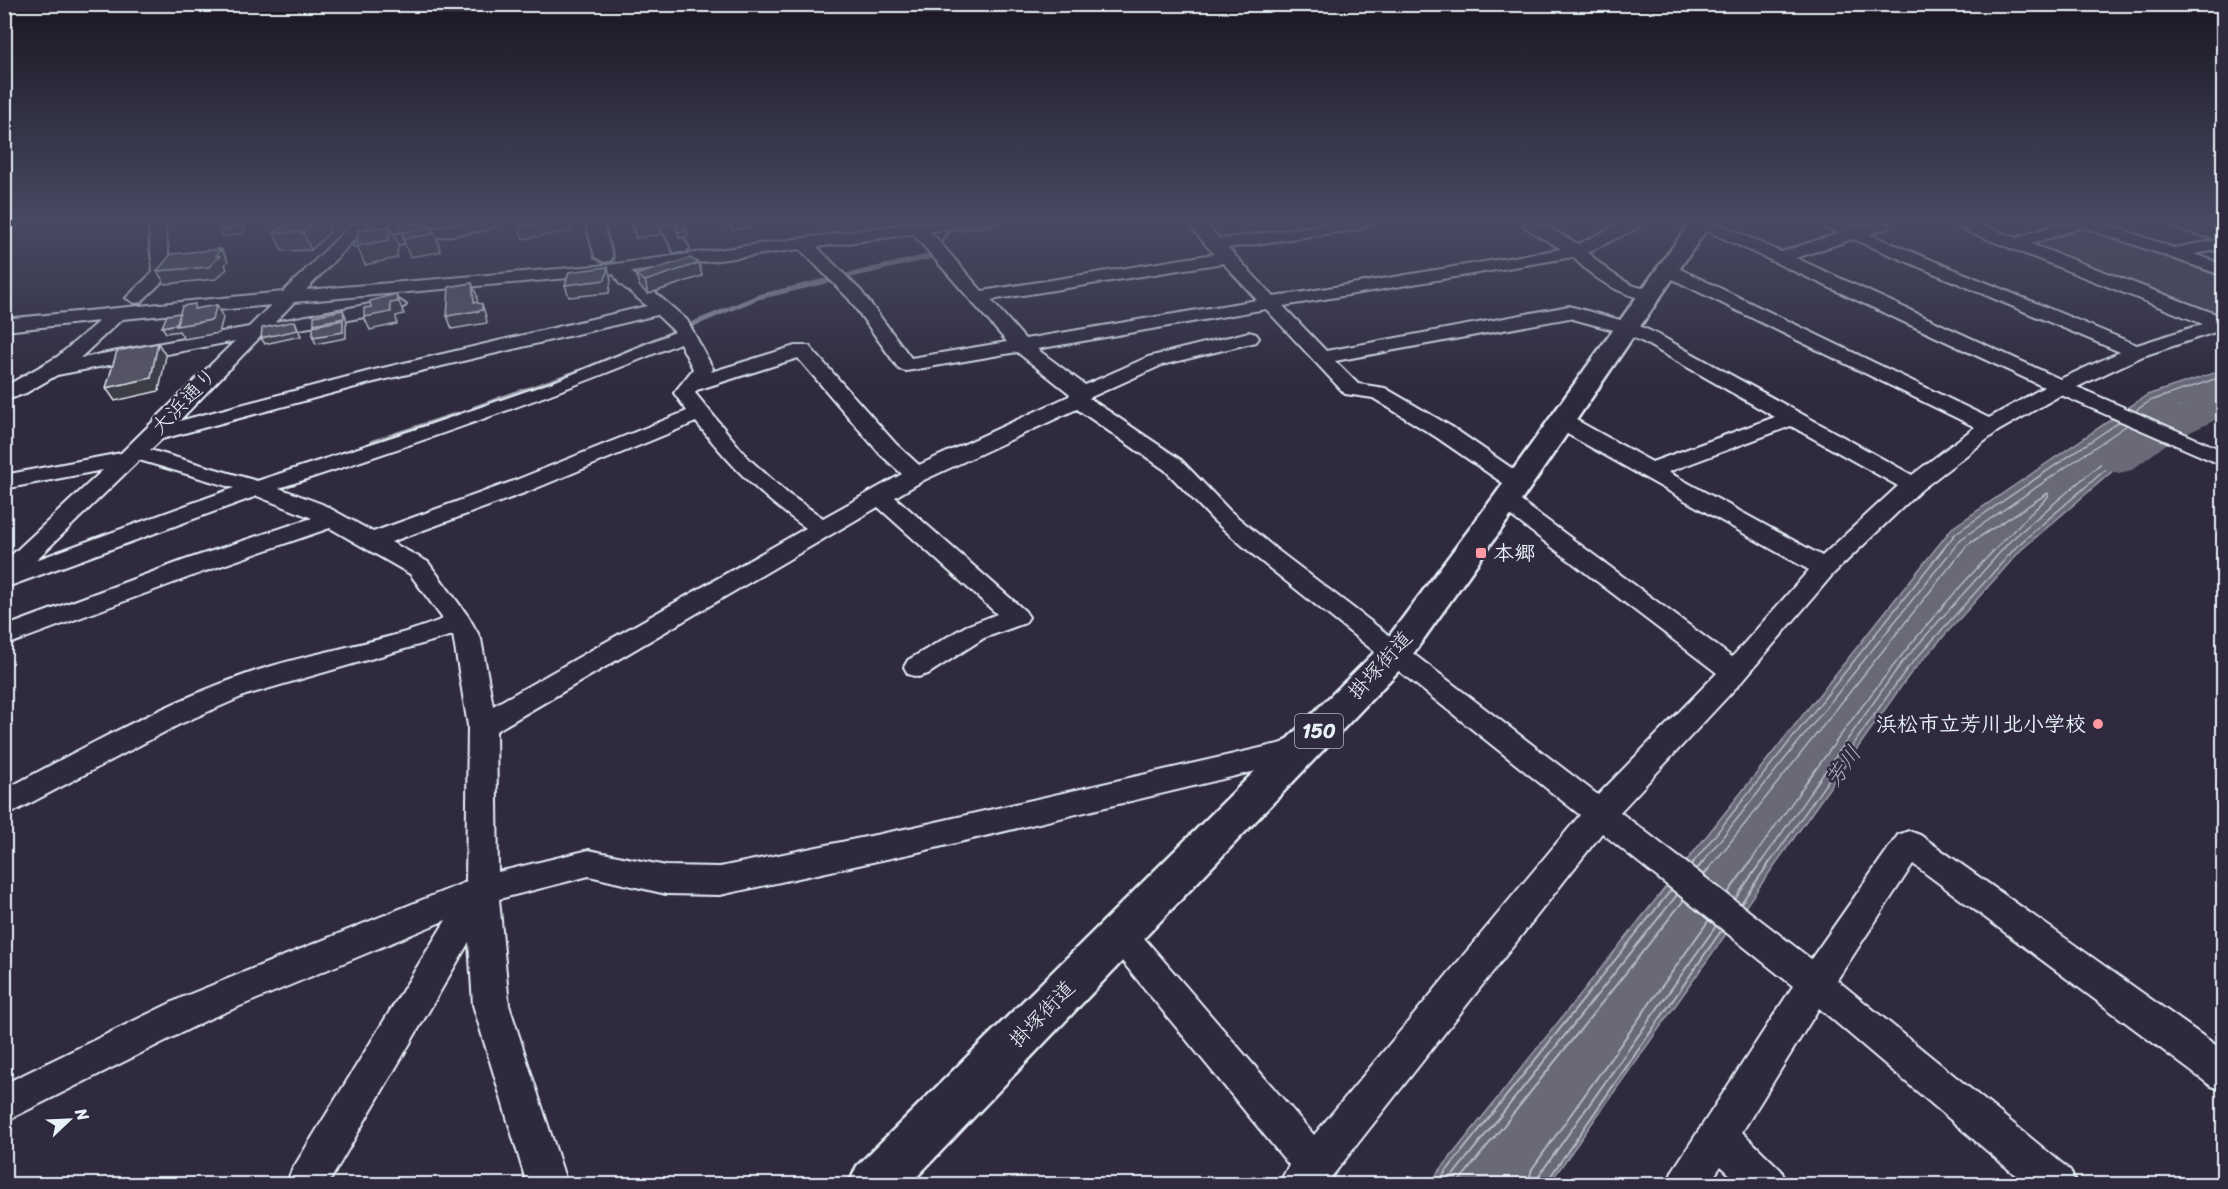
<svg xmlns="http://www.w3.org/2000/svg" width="2228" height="1189" font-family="Sriracha,'Klee One',sans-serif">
  <rect width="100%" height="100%" fill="#2f2a3d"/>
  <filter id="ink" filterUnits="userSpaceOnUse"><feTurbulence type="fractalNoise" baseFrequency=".0167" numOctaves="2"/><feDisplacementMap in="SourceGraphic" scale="12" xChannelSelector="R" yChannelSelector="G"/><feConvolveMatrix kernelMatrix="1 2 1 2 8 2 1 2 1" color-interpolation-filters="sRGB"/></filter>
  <g filter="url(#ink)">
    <path fill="#464455" stroke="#979aa6" stroke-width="1.5" d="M2086,228L2223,277V315L2218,316L2029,246Z"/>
    <path fill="#696978" stroke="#9c9fab" stroke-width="1.5" d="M2223,370V399L2180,413L2021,550L1910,674L1549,1184H1429L1952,528L2147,395Z"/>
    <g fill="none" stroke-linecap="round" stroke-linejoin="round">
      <g stroke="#b5bbc5" stroke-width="1.5">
        <path d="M2135,411L2150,401L2224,376"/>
        <path d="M2161,422L2178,408L2224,394"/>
        <path d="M1692,864L1956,533L2119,422"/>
        <path d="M1701,864L1961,539L2127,425"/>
        <path d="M1713,864L1967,545L2048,493V497C1928,609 1842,730 1749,864"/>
        <path d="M1760,864L1900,665L2011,540L2139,431"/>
        <path d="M1769,864L1906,670L2017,546L2147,434"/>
      </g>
      <g stroke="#b5bbc5" stroke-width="2">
        <path d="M1691,865L1693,862"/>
        <path d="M1697,869L1703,862"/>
        <path d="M1704,875L1714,862"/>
        <path d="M1728,893L1750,862"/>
        <path d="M1735,899L1761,862"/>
        <path d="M1741,903L1770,862"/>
        <path d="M1436,1184L1671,890"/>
        <path d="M1446,1184L1677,895"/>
        <path d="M1457,1184L1684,900"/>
        <path d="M1528,1184L1532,1169L1709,920"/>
        <path d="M1537,1184L1540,1174L1716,926"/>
        <path d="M1545,1184L1721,931"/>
      </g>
      <g stroke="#9c9fab" stroke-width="5">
        <path d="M604,224L616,273"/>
        <path d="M521,392L583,370L758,297L932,256L950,230L994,224"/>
      </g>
      <g stroke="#9c9fab" stroke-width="7">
        <path d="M475,409L525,391"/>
        <path d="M373,443L458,415"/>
      </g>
      <path fill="#696978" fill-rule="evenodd" d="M2224,392V416L2169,442L2132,470L2119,473L2106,470L2100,462C2123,428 2184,402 2224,392Z"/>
      <g stroke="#e8f1f8" stroke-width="4">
        <g id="minor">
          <path d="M148,224H164L171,273L141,302L135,303L126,298L153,272Z"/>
          <path d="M352,224H369L306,290L608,265L906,224H956L954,228L930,231L982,291L1214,254L1188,224H1205L1220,239L1329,224H1368L1360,229L1228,248L1274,297L1561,249L1526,228L1524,224H1543L1578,244L1620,224H1640L1638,228L1588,252C1600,265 1616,277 1632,285C1641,289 1653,288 1659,296L1650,301C1619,294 1594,280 1573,257L1283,306L1326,351L1569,306L1576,308L1635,324L1657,334L1912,475L1975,427L1662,274L1659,270L1662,266H1674L1989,418L2044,387L1701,228L1699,224H1719L1781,252L1839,233L1826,228L1824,224H1845L1855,228L1867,224H1890L1888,228L1869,234L2137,345L2203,324L1959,228L1957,224H1979L2016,238L2058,224H2081L2079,228L2031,244L2224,317V329L2143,356L2077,387L2224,451V466L2061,395L1998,431L1921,490L1833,574L1744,679L1620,812L1811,959L1898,835L1909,831L1920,835L2224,1051V1091L2211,1086L1913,864L1837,980L2070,1170L2076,1184H2026L1819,1008L1742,1132L1781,1170L1787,1184H1740L1721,1166L1709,1184H1667L1673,1170L1793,986L1602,833L1329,1180L1324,1184H1279L1289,1165L1108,944L1103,934L1108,924L1120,919L1132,924L1314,1135L1580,815L1258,559L1214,521L1165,470L1077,409L924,480L895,497L1025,611L1029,617L1025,623L984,638L928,674L918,677L908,674L904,667L908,660L966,626L997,614L878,507L496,731L498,872L589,850L666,866L720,867L914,827L1300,739L1310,742L1315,750L1310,758L914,853L720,895L666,894L589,876L499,899L509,1005L567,1184H527L473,1005L469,942L328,1184H286L292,1170L446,920L209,1019L4,1122V1084L183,997L466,882L468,726L453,635L246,695L178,725L4,817V790C87,746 169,700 259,670C320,650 383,643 443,619L410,574L330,528L203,572L4,646V627L185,560L312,518L257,496L4,588V562L103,470L4,489V475L121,453L235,341L57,375L26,393L4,401V387L57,357L99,321L4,331V319L283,292ZM913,234L1007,342L911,358L861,291L817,247ZM1853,239L2120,352L2060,379L1796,258ZM800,249L849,299L899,369L906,371L1017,352L1070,394L1069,396L919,465L896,444L809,346H795L711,372L713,369L687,320L631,272ZM1223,263L1257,300L1025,339L991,300ZM614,274L619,283L647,306L370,371L179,421L261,336L397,311L406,305L397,299L275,322L294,302ZM271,305L249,327L80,358L122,319ZM1266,309L1345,394L1373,398L1436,437L1510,488H1526L1529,483L1526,478L1452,427L1385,388L1358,384L1335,361L1569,318L1621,332L1643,342L1775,417L1652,462L1569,416H1553L1550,421L1553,426L1809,570L1732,657L1514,496H1498L1494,501L1498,506L1717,673L1598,795L1276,549L1230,511L1181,460L1089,398L1162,365L1256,342L1259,338L1256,334L1249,332L1148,357L1085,385L1037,349ZM657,315L675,332L556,381L426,426L257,481L150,450L162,439L374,382ZM680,343L693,369L674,393L687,411L511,482L373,532L322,504L279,488C415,444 549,398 680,343ZM798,358L880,454L902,474L823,518L788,494L748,458L695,393L697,390ZM696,422C732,467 759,495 806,528L493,706L481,639L468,616L428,562L391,542L527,492ZM1791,426L1898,486L1822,556L1668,472ZM139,460L234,488L36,560Z"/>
          <path d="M461,224H496L488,229L362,250L353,245L362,240Z"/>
          <path d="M586,224H602L613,257L610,261L604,262L595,257Z"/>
          <path d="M659,224H675L689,248L686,252H674Z"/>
          <path d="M2084,224H2106L2174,248L2217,240L2176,228L2174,224H2198L2224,231V249L2194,254L2224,265V276L2086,228Z"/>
        </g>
      </g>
      <g stroke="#e8f1f8" stroke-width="5">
        <path id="highway" d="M1689,224H1710L1517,507L1408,661L910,1184H849L857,1166L1384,643L1495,495Z"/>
      </g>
      <use href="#minor" fill="#2f2a3d" fill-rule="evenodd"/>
      <use href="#highway" fill="#2f2a3d" fill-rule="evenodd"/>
    </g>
    <g fill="#4b4957" stroke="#e8f1f8" stroke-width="1.5">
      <path d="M630,224H658L661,234L636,238Z"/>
      <path d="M327,225L330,232L311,250L282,251L274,233Z"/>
      <path d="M699,263L702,276L648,294L640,287L636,275Z"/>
    </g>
    <g fill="#3d3c47" stroke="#e8f1f8" stroke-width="1.5">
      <path d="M242,224L245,228L244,233L223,237L220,231Z"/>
      <path d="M308,224H334L327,225L330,232L311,250L303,232Z"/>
      <path d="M397,224H428L429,229L401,234Z"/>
      <path d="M538,224H569L571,231L523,239L519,227Z"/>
      <path d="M631,224H658L661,234L636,238Z"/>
      <path d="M726,224H749L750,227L732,230L731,226H727Z"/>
      <path d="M390,226L398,244L397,258L365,265L357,246Z"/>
      <path d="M432,227L439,245L440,252L410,257L403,239Z"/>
      <path d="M687,230L688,236L679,238L678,232Z"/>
      <path d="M221,249L228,261L225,265L227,269L216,279L165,284L157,271L216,256Z"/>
      <path d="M699,263L702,276L648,294L645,281Z"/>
      <path d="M608,267L611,280L609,293L569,297L565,285Z"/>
      <path d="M472,283L477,296L478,311L482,304L486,317L487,323L452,329L447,316L474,302Z"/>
      <path d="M396,294L404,314L396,316L397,324L370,330L364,317L390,303Z"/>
      <path d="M217,305L223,318L219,333L184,339L179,331L166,333L162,327L177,324Z"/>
      <path d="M343,310L346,317L347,324H346V338L316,344L313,337L317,331L314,324Z"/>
      <path d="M295,321L301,336L265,344L261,338Z"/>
      <path d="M158,343L166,356L159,391L115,401L106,388Z"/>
    </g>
    <g fill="#575565" stroke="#e8f1f8" stroke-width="1.5">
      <path d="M234,224H242L241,227L220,231L221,226Z"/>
      <path d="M286,224H312L303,232L274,233Z"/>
      <path d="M519,224H538L519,227Z"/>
      <path d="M684,224L687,230L678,232L675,225Z"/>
      <path d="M390,226L389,240L357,246L358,230Z"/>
      <path d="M432,227L433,234L403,239V232Z"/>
      <path d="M221,249L216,256H220L209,267L157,271L171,254Z"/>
      <path d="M690,258L699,263L645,281L636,275Z"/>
      <path d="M608,267L605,280L565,285L569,272Z"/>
      <path d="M472,283L474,302L482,304V310L447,316L449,287Z"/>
      <path d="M396,294L398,302L390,303L391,312L364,317V308L371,307L370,301Z"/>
      <path d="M195,304L194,309L217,305L212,320L176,326L182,306Z"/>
      <path d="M343,310L344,318L314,324V316Z"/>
      <path d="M180,313L177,324L162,327L167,315Z"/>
      <path d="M343,320V332L313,337V326Z"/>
      <path d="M295,321L298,330L261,338L262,328Z"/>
      <path d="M158,343L151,378L106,388L117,351Z"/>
    </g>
  </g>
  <linearGradient id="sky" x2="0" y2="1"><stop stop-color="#1a1722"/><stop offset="0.57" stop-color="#474a62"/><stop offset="1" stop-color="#474a62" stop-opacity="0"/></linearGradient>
  <rect width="2228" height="390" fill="url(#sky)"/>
  <g fill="#ff9aa2" stroke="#2f2a3d" stroke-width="2">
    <rect x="1475" y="547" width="12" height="12" rx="3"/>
    <circle cx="2098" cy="724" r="6"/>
  </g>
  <g text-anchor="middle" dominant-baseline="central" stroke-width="5" stroke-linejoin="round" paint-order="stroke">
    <rect fill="#2f2a3d" stroke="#b0b5c0" stroke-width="1.5" x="1295" y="714" width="48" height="34" rx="4.5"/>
    <g font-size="20" font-weight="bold" fill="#e8f1f8">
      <text x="1319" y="731">150</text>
    </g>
    <g font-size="21" fill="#e8f1f8" stroke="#2f2a3d">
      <text transform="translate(184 401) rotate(-46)">大浜通り</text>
      <text transform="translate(1380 665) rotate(-48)">掛塚街道</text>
      <text transform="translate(1042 1014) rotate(-46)">掛塚街道</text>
    </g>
    <g font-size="21" font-weight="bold" fill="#e8f1f8" stroke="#2f2a3d" text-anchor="start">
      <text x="1493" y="553">本郷</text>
      <text x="2086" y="724" text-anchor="end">浜松市立芳川北小学校</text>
    </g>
    <g font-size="22" font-style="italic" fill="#afb4be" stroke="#2f2a3d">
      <text transform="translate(1843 766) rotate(-54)">芳川</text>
    </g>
  </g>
  <rect width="2228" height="1189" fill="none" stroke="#2f2a3d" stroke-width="24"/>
  <rect x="12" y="12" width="2204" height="1165" fill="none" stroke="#e8f1f8" stroke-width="2" filter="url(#ink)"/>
  <g transform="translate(69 1120) rotate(67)" stroke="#2f2a3d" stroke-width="4.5" paint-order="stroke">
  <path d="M0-4.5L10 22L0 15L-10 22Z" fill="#e8f1f8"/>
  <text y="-9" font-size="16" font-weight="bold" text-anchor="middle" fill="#e8f1f8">N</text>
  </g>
</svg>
